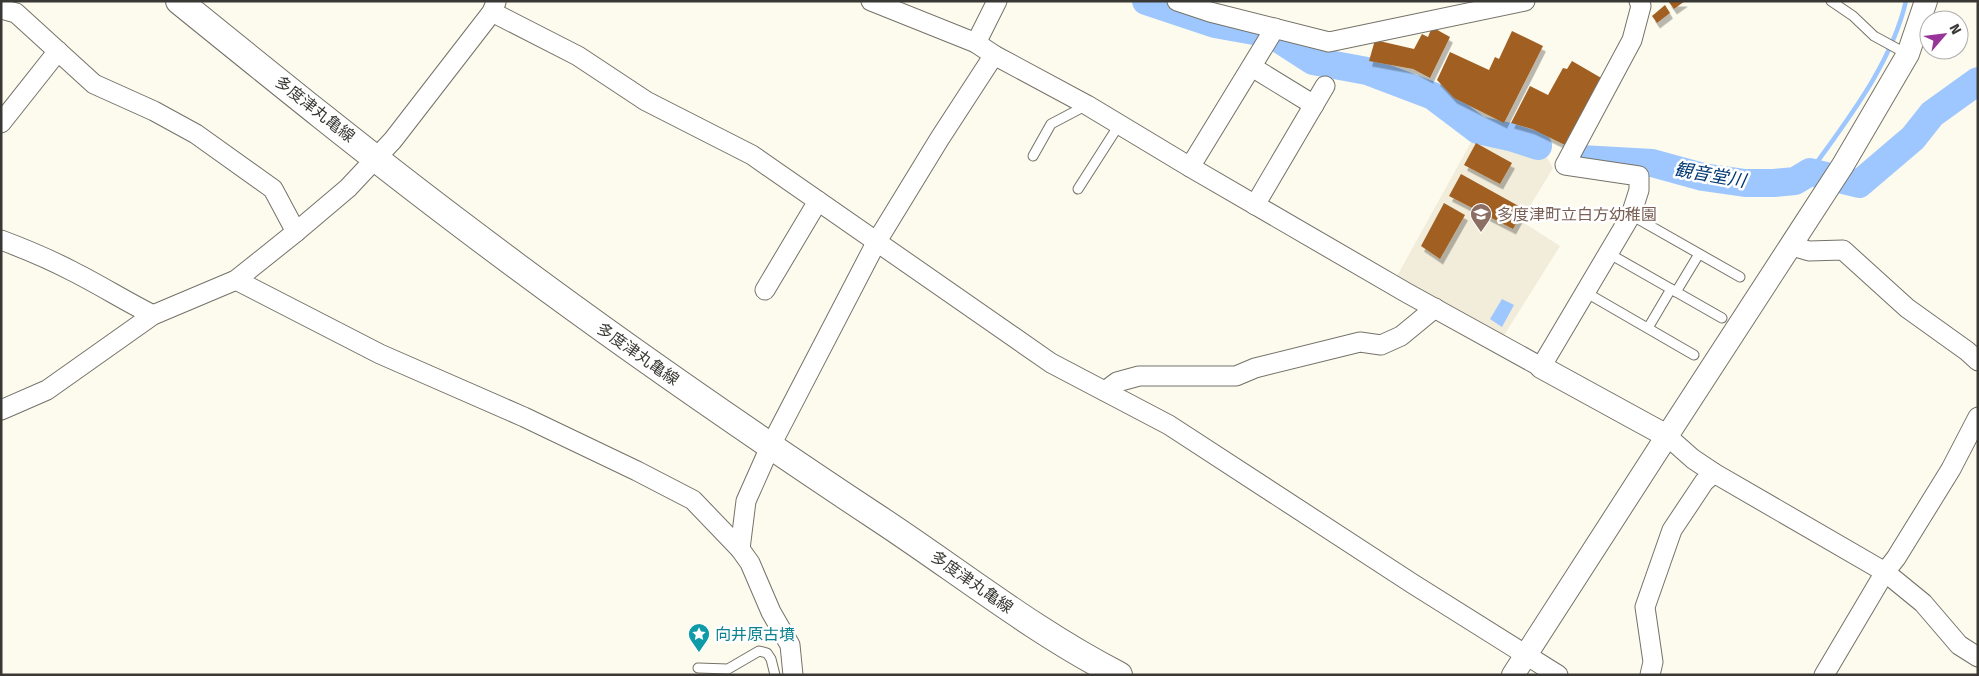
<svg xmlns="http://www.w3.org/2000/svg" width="1979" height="676" font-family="'Fira Sans','Noto Sans JP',sans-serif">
  <defs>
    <filter id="shadow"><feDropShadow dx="3" dy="5.5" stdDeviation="0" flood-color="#0004"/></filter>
  </defs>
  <rect width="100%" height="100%" fill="#fdfaee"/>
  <path fill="#f2ecda" d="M1475,135L1546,156L1553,168L1521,221L1560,246L1503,337L1396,278Z"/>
  <path fill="#9dc7fe" d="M1502,299L1514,305L1502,327L1490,319Z"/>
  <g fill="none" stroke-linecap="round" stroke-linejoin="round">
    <path stroke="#9dc7fe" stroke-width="4.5" d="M1810,172C1847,120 1891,65 1906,1"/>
    <g stroke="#9dc7fe" stroke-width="28">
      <path d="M1146,1L1215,24L1254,31"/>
      <path d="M1282,41L1313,61L1367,71L1433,96L1478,130L1510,137L1538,146"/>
      <path d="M1581,159L1652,163L1703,177L1745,183H1774L1795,181L1810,172L1859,184L1913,138L1932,114L1978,81"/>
    </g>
  </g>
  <g fill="#a16023" filter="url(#shadow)">
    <path d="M1668,1H1685L1674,9Z"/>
    <path d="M1665,5L1670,13L1657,23L1652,16Z"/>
    <path d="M1432,27L1450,37L1430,78L1413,69L1369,61L1375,40L1414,49L1422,34L1428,37Z"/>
    <path d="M1512,31L1543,46L1504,123L1454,98L1437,80L1450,52L1489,70L1495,57L1499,59Z"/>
    <path d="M1572,61L1603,79L1565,145L1532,129L1511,123L1530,86L1548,95L1563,68L1567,69Z"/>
    <path d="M1476,143L1512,163L1500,184L1464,165Z"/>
    <path d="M1461,174L1524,209L1513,229L1449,196Z"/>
    <path d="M1444,203L1465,215L1440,259L1421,246Z"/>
  </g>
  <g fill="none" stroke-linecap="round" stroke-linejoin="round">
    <g stroke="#757269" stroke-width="11">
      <g id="service">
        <path d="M1831,1L1853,16L1874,36L1907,54"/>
        <path d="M1033,156L1051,124L1087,105"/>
        <path d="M1078,189L1119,125"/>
        <path d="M1631,215L1740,277"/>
        <path d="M1608,253L1722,318"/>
        <path d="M1585,292L1694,355"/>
        <path d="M1676,292L1699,254"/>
        <path d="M1648,328L1671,289"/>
        <path d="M698,668L728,669L759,651L767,653L771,659L775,675"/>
      </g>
    </g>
    <g stroke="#757269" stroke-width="21">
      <g id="minor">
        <path d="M871,1L976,43L994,55L1087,105L1190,167L1407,293L1541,367L1631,215L1639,190V176L1565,165L1632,40L1641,6L1639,1"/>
        <path d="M1177,1L1210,12L1329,42L1525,1"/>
        <path d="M1,9L16,13L94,84L154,111L196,134L273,189L296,232"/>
        <path d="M492,12L578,56L646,101L752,155L1051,363L1169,425L1413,584L1558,675"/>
        <path d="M976,43L997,1"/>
        <path d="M1252,67L1314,105"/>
        <path d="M1,123L58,51"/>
        <path d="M1190,167L1275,28"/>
        <path d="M1255,205L1325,86"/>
        <path d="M1,240C25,249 49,259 72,271C100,285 125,301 153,315"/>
        <path d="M1792,246L1809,251L1843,250L1907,308L1967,351L1978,361"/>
        <path d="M236,280L380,354L524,417L637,471L693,500L740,549L750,563L771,612L790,645L793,675"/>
        <path d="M765,290L818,201"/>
        <path d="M1105,391L1117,382L1139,376H1236L1255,368L1360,342L1381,345L1401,336L1435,308"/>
        <path d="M1,410L47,390L153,315L236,280L296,232L348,188L393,140L492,12L496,2"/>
        <path d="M1667,436L1693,459L1714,473L1885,572L1923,603L1959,645L1978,657"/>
        <path d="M740,549L746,501L770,447L877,241L940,138L994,55"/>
        <path d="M1650,675L1653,662L1645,607L1672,530L1704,482L1714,473"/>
        <path d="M1824,675L1885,572L1896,558L1951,469L1978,417"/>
      </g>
    </g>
    <g stroke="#757269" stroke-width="24">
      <g id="tertiary">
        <path d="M1541,367L1667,436L1843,165L1908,54L1926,1"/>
        <path d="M1513,675L1667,436"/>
      </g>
    </g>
    <g stroke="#757269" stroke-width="28">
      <path id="secondary" d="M179,1C274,78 369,155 466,228C599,329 736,424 875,516C956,569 1033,631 1119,675"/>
    </g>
    <use href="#service" stroke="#fff" stroke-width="9"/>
    <use href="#minor" stroke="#fff" stroke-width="19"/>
    <use href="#tertiary" stroke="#fff" stroke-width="22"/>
    <use href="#secondary" stroke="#fff" stroke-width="26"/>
  </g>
  <defs>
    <g id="school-pin" transform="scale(1.125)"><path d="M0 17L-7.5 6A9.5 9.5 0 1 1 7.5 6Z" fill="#8d6e63" stroke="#fff"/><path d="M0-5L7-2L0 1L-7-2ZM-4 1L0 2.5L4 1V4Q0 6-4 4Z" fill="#fff"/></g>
    <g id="sight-pin" transform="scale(1.125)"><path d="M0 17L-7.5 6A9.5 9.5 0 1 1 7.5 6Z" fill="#0f9aa8" stroke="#fff"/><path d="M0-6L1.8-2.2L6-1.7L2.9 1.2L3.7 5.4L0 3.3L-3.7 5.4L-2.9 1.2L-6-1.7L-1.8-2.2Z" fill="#fff"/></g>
  </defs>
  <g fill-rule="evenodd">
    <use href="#school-pin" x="1481" y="214"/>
    <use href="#sight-pin" x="699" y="634"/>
  </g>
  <g text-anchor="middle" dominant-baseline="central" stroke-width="5" stroke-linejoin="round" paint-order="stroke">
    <g font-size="16" fill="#393834" stroke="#fff">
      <text transform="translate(315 109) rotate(38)">多度津丸亀線</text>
      <text transform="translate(638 354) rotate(35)">多度津丸亀線</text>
      <text transform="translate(972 582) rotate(35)">多度津丸亀線</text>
    </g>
    <g font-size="16" fill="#785e54" stroke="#fff" text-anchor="start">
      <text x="1497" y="214">多度津町立白方幼稚園</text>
    </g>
    <g font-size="16" fill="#0d838f" stroke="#fff" text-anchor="start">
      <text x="715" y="634">向井原古墳</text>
    </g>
    <g font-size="18" font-style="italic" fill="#013873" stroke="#fff">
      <text transform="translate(1710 175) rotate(10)">観音堂川</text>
    </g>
  </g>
  <rect width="1979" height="676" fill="none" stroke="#393834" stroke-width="5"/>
  <g transform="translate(1944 35) rotate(62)"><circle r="24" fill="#ffffff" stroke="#b0afae"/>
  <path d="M0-4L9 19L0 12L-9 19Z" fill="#983499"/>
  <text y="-8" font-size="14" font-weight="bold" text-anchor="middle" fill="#393834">N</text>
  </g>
</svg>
